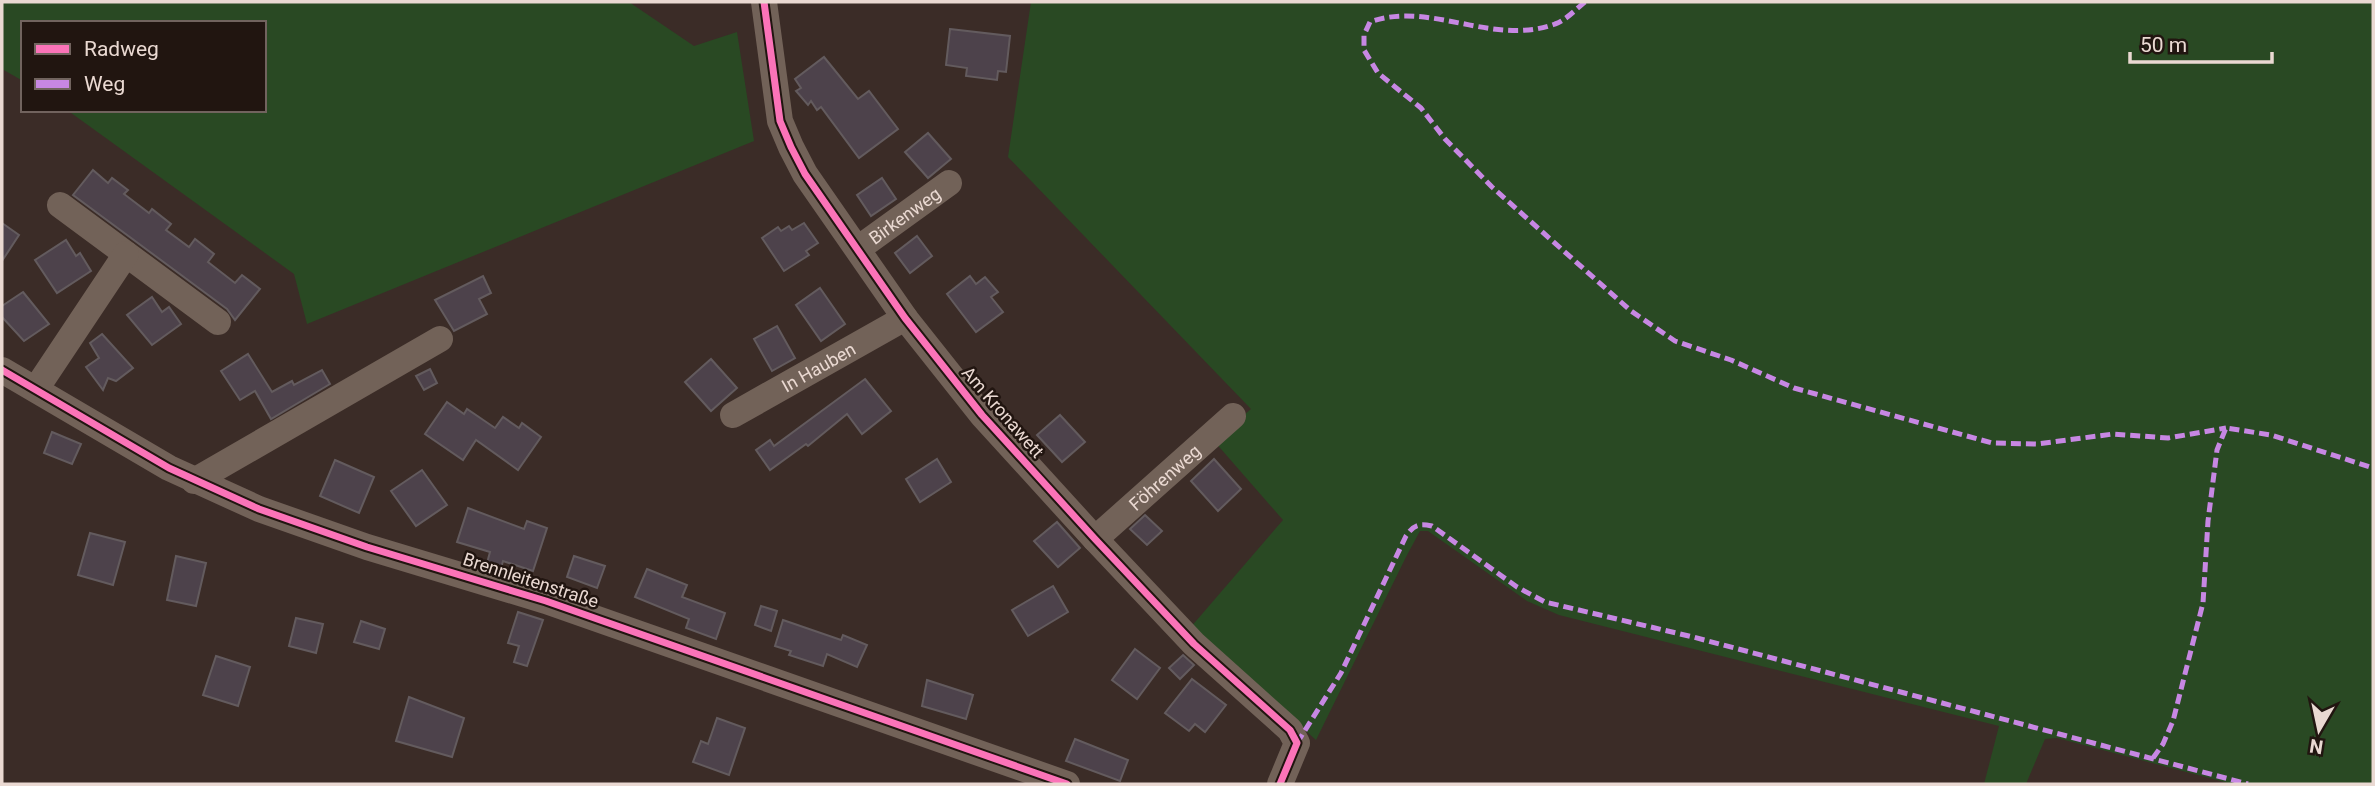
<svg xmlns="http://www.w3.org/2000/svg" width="2375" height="786" font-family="Roboto,sans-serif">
  <rect width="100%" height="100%" fill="#3b2c27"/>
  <g fill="#294923">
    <path d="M2,2H629L694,46L737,32L754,141L307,324L294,274L67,110H264V23H23V81L2,69Z"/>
    <path d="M1031,2H2373V784H2232L2057,738L2045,739L2026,784H1984L1999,726L1559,615L1527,601L1428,531H1420L1406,557L1316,740L1190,628L1283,520L1214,441L1251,409L1008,157Z"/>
  </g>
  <g fill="#4d424b" stroke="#635b5e" stroke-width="2">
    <path d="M950,29L1010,36L1006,72L998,71L997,80L966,76L967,68L946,65Z"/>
    <path d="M824,57L858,99L869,91L898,129L859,158L821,107L817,110L811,101L808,105L796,91L801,88L795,79Z"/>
    <path d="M928,133L951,159L928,178L905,152Z"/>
    <path d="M93,170L108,183L112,178L128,190L124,194L149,213L152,209L171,224L166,230L189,247L195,239L214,254L208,262L235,283L242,275L260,289L235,320L227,309L73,195Z"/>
    <path d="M882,178L896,199L871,216L857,195Z"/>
    <path d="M2,223L19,235L2,261Z"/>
    <path d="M804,223L818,243L806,251L809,255L784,271L762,238L778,227L781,231L789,226L792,230Z"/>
    <path d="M917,236L932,256L910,273L895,253Z"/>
    <path d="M66,240L76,256L80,253L91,271L57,293L35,260Z"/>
    <path d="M483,276L491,293L479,299L487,314L454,331L435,300Z"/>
    <path d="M970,276L976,284L985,277L998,292L991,297L1003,312L976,332L947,294Z"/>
    <path d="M820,288L845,324L821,341L796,305Z"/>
    <path d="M23,292L49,324L24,341L2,317V306Z"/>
    <path d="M152,297L162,312L169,307L181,324L152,345L127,315Z"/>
    <path d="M777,326L795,358L772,371L754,339Z"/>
    <path d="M102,334L133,368L116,381L108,378L103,390L86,367L99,358L90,343Z"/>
    <path d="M248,354L272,392L292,381L294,385L322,370L330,384L271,419L255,391L240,400L221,371Z"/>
    <path d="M711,359L737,388L711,411L685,382Z"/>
    <path d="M430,369L437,383L424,390L416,376Z"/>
    <path d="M865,379L891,411L862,434L847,414L808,446L806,444L770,470L756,450L770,440L774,446Z"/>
    <path d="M447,402L464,414L467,409L495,428L503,417L519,428L522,423L541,437L518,470L476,440L463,460L425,434Z"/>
    <path d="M1060,415L1085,442L1062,462L1037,435Z"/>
    <path d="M52,432L81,444L72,464L44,453Z"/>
    <path d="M937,459L951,482L920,502L906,479Z"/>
    <path d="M1214,459L1241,489L1218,511L1191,481Z"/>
    <path d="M335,460L374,477L359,513L320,496Z"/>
    <path d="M422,470L447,505L416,526L391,491Z"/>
    <path d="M468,508L524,529L527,521L547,528L533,571L503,561L501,568L487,563L490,552L457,542Z"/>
    <path d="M1145,515L1162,531L1147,545L1130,529Z"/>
    <path d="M1057,522L1080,548L1058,567L1034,541Z"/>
    <path d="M90,533L125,542L113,585L78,575Z"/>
    <path d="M176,556L206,563L196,606L167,600Z"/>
    <path d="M574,556L605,566L597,588L567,577Z"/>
    <path d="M647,569L687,585L682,597L725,613L716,639L686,628L689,619L635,597Z"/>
    <path d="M1053,586L1068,612L1028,636L1012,610Z"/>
    <path d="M761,606L777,611L771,631L755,625Z"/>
    <path d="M518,612L543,620L527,666L514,662L519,646L508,643Z"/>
    <path d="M296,618L323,624L316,653L289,646Z"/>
    <path d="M783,620L841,640L843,635L867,645L857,667L827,654L823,666L789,655L791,651L775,646Z"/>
    <path d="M361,621L385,629L379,649L354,642Z"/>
    <path d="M1135,649L1160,668L1137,699L1112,680Z"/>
    <path d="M1183,655L1194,665L1180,679L1169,668Z"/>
    <path d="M216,656L250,667L238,706L203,695Z"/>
    <path d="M1192,679L1226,705L1205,732L1195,724L1189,731L1165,713Z"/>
    <path d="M927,680L973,695L966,719L922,706Z"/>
    <path d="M409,697L464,718L452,757L396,741Z"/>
    <path d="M717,718L745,728L729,775L693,762L701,741L708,744Z"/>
    <path d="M1075,739L1128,760L1120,781L1066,761Z"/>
  </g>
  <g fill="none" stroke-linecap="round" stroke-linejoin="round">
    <g stroke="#726258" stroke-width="26">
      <path d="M764,2L780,121L791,147L805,174L905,318L982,415L1095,539L1194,644L1290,730L1297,743L1280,784"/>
      <path d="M60,205L218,322"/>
      <path id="s1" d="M859,248L949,183"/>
      <path d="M2,370L169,468L259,509L367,547L546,601L1067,784"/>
      <path d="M36,389L126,254"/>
      <path id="s2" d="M733,415L905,318"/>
      <path d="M194,481L440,339"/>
      <path id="s3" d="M1095,539L1233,416"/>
    </g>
    <g stroke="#c787e3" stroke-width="5" stroke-dasharray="10 5" stroke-linecap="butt">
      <path d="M1585,2C1576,9 1565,21 1555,24C1493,47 1429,0 1370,22L1364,35V50L1378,73L1421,108L1445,139L1492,187L1631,311L1675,341L1731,360L1794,388L1992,443L2037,444L2113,434L2168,438L2226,428"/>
      <path d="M1297,743L1341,673L1406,536C1414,525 1418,523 1432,526L1517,587L1545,602L1693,637L2248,784"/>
      <path d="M2153,758L2163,744L2173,721L2203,603L2208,521L2217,450L2226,428L2271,435L2373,468"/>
    </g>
    <g stroke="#211510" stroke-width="11">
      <g id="cycleway">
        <path d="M764,2L780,121L791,147L805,174L905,318L982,415L1095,539L1194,644L1290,730L1297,743L1280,784"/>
        <path d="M2,370L169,468L259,509L367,547L546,601L1067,784"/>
      </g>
    </g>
    <use href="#cycleway" stroke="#fb73b8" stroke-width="7"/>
  </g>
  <g text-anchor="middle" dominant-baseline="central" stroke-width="5" stroke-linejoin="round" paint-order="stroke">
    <g font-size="18" fill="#ead9d2" stroke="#211510">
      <text stroke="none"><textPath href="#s1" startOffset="56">Birkenweg</textPath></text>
      <text stroke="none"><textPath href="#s2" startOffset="98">In Hauben</textPath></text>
      <text transform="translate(1003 412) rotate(49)">Am Kronawett</text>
      <text stroke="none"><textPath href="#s3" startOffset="93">Föhrenweg</textPath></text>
      <text transform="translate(531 580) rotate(18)">Brennleitenstraße</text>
    </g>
  </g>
  <rect width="2375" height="786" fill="none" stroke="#ead9d2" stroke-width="7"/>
  <rect x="21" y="21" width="245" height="91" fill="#211510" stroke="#71635e" stroke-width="2"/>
  <rect x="35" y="44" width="35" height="10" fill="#fb73b8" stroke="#71635e" stroke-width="2"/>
  <text x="84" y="56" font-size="21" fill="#ead9d2">Radweg</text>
  <rect x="35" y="79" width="35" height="10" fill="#c787e3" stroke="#71635e" stroke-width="2"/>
  <text x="84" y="91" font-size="21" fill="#ead9d2">Weg</text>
  <g transform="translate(2319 730) rotate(189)" stroke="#211510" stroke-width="5" paint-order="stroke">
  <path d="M0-5L12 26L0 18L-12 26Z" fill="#ead9d2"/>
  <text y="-10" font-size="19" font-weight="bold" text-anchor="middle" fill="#ead9d2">N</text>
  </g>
  <path d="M2130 52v10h142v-10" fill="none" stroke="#ead9d2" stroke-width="3.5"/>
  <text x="2140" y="52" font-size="21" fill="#ead9d2" stroke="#211510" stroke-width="5" paint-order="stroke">50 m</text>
</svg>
